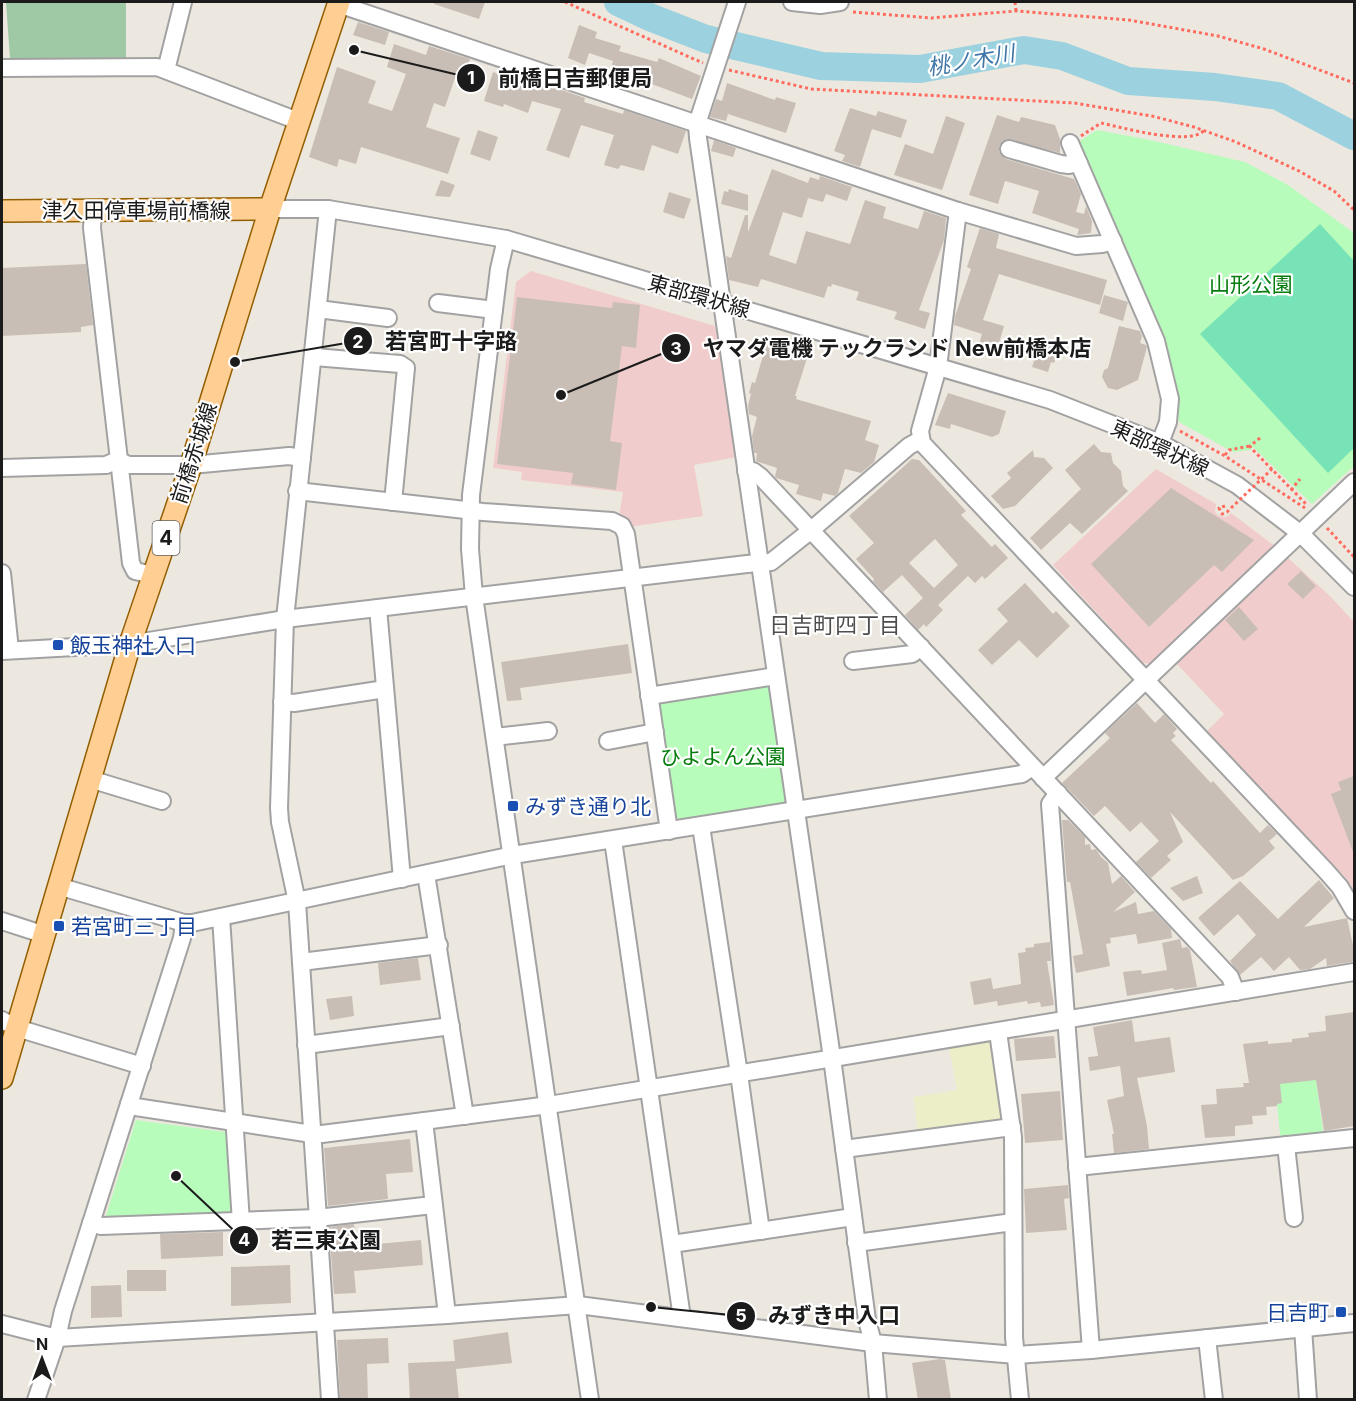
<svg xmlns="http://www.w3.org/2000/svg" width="1356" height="1401" font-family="Inter,'Noto Sans JP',sans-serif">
  <rect width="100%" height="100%" fill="#ede8df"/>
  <g fill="#f0cdcc">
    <path d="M531,271L715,326L737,457L694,465L703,516L629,527L624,517H619L623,492L521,480L522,472L493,468L516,282Z"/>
    <path d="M1156,469L1216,504L1215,512L1219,516L1227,517L1231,513L1276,547L1152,664L1143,663L1053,565Z"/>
    <path d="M1287,557L1331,597L1354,622V890L1345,877L1207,731L1224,714L1176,663Z"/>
  </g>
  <path fill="#eceec8" d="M986,1041L995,1047L1008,1115L1001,1123L918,1134L914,1097L957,1090L949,1047Z"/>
  <path fill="#9fc8a4" d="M6,2H126V58L10,59Z"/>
  <g fill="#b7fcbb">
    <path d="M1097,130L1150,140L1245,162L1288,185L1354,233V466L1312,504L1253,447L1250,450L1233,452L1179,422L1175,388L1078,142Z"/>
    <path d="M764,684L771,689L786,799L782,805L682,820L676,817L659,707L663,701Z"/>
    <path d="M1315,1073L1324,1138L1281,1143L1277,1104L1279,1081Z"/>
    <path d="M136,1120L232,1133L236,1219L104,1222Z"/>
  </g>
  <path fill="#77e3b7" d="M1320,224L1354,261V448L1328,473L1200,334Z"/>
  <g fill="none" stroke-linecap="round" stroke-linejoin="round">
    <path stroke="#9cd1df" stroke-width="28" d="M618,2L652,18L706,39L821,66L920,69L1024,50L1062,56L1128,81L1215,87L1278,96L1354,136"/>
  </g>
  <g fill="#c9beb5" fill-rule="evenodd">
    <path d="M434,2H485L479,19L434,4Z"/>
    <path d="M358,22L389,32L385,45L353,35Z"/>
    <path d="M579,25L597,32L595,38L621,46L619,51L657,62L659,58L701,76L692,99L649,83L651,79L611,67L613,61L589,53L585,65L568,58Z"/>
    <path d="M394,44L426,55L429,46L470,59L465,74L457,72L445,107L434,103L426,127L460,138L448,174L361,147L356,164L339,159L337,167L309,157L337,67L376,81L368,103L392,111L406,74L387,67Z"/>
    <path d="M493,72L540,88L541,83L585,98L584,102L623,114L624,110L686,131L678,154L652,145L644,171L621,165L618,169L604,165L614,135L581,125L569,158L546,150L561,109L532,101L528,113L504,104L503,107L484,101Z"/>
    <path d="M727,83L775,100L776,97L796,103L786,133L728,114L726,121L710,117L716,99L722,101Z"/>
    <path d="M850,108L876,116L878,111L907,120L901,138L872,129L860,167L842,161L845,155L834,151Z"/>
    <path d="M997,115L1019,122L1021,117L1055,125L1060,139V153L1007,139L999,146V152L1006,159L1074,179L1081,194L1076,212L1084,214L1086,206L1092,221L1091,233L1077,235L1079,229L1032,213L1039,191L1005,181L998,204L969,195Z"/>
    <path d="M946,116L965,123L942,190L894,175L905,144L933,154Z"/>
    <path d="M478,130L498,137L490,161L470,154Z"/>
    <path d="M714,140L736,148L733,157L711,151Z"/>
    <path d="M772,169L808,183L810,177L819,180L820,176L852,187L847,201L826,194L823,202L808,198L802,218L783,212L769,255L796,264L806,231L850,244L865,200L886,207L883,218L918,229L924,211L946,218L944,240L919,310L930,313L925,329L894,319L897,312L856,300L859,292L832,284L831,287L828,286L824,298L761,279L758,287L729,280L726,256L731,258L745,215H748V232Z"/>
    <path d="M441,180L455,185L450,197L435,196Z"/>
    <path d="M729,189L748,195V211L721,204L724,191L728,192Z"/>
    <path d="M669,192L691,199L684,219L663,212Z"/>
    <path d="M980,228L999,234L996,248L1107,280L1100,305L999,274L983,320L1004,326L995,357L977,351L982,334L954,325L955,316L971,269L967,267Z"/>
    <path d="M86,264L93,325L81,327V332L2,336V268Z"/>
    <path d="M1104,295L1128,302L1123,321L1099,313Z"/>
    <path d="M517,297L612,308L613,302L640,305L636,348L622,346L610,441L622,443L616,490L571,484L573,473L497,464Z"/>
    <path d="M1119,326L1140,331L1142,336L1140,343L1146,345L1147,347L1138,380L1117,390L1108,388L1102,377L1104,370L1108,368Z"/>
    <path d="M1041,339L1060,345L1054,363L1051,362L1048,372L1032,367Z"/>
    <path d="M767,342L808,355L795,396H797L796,399L871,421L865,440L879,445L874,462L861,473L845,469L838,493L835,496L823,493L821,501L796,494L799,485L776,478L775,476L777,468L756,461L757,453H754L752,436L757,417L749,414L748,406L751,394L749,393L752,382L755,383Z"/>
    <path d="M948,393L1006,411L999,434L992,437L951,424L950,429L935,425Z"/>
    <path d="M1094,444L1101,452L1111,453L1113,463L1121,471L1123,486L1128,491L1082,534L1070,523L1041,550L1030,538L1081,489L1065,470Z"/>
    <path d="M1033,450L1034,457L1044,458L1053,468L1015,506L1003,509L991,496L1011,478L1007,473Z"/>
    <path d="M912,459L919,460L966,511L961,515L992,547L995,544L1008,558L985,579L982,576L975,583L968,576L938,605L943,610L926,627L924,624L918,630L905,615L923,598L902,575L883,592L873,581L874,579L856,559L874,543L849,516ZM935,539L958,565L934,588L909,563Z"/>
    <path d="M1171,488L1254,540L1222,572L1214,565L1149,627L1091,564Z"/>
    <path d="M1301,571L1316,586L1303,599L1287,584Z"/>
    <path d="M1025,583L1053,614L1056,611L1070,626L1037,658L1019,640L992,665L978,650L1008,621L997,609Z"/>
    <path d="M1239,607L1258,629L1244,641L1225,620Z"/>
    <path d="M628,644L632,673L520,688L522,700L507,701L501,662Z"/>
    <path d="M1137,703L1155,723L1164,714L1177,729L1173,733L1176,736L1171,740L1211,783L1213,781L1260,833L1268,825L1277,834L1269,841L1275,848L1243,876L1233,880L1170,812L1183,842L1167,856L1171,860L1151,878L1136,862L1159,841L1141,822L1130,832L1105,806L1094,816L1062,783L1110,738L1105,733Z"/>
    <path d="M1354,776V852H1353L1331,794L1341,790L1338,782Z"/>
    <path d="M1062,820H1068L1085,837V845L1090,844L1091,850L1096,849L1101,857L1108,863L1112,884L1121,876L1135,892L1113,912L1136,902L1138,914L1154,911L1171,929L1172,938L1138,944L1136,934L1110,938L1111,943L1106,944L1110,966L1076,973L1073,956L1083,954L1070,882H1067L1066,872Z"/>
    <path d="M1197,876L1203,893L1183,901L1170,888Z"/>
    <path d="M1319,880L1334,898L1304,927L1347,918L1354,950V959L1352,962L1327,966L1326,958L1310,969L1300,970L1289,957L1274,971L1261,957L1240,975L1230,961L1256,935L1238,914L1214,936L1198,918L1240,881L1278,919Z"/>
    <path d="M1180,939L1182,948L1187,947L1190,950L1197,987L1174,990L1173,988L1127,996L1123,972L1141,970L1142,974L1167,970L1162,943Z"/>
    <path d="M1050,942L1051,961H1047L1054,1005L1041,1007L1040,1002L1028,1004L1027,1001L998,1006L997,1001L974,1005L970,982L991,978L993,989L1021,984L1018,953L1026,952L1025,948L1034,947V944Z"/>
    <path d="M418,958L421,980L380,985L378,963Z"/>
    <path d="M352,996L354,1016L330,1020L326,999Z"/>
    <path d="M1354,1012V1126L1324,1131L1316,1080L1280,1084L1282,1103L1277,1104V1106L1266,1107L1267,1115L1252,1116L1253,1124L1235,1126V1136L1205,1138L1201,1105L1217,1104L1216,1089L1244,1087L1243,1083H1249L1243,1044L1268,1041V1044L1292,1042V1039L1309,1037L1308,1033L1326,1031L1325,1016Z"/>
    <path d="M1132,1020L1135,1042L1170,1037L1175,1072L1137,1078L1147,1126L1149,1149L1114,1153L1112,1134H1114L1107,1100L1124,1096L1120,1066L1090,1071L1088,1057L1098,1056L1093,1027Z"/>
    <path d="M1054,1036L1056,1058L1016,1061L1014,1039Z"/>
    <path d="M1060,1091L1063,1140L1025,1143L1021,1094Z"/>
    <path d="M410,1139L413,1172L386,1174L388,1199L328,1206L324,1148Z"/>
    <path d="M1068,1185L1069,1198L1064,1199L1067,1230L1026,1233L1024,1189Z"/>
    <path d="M354,1224L356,1246L421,1240L423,1265L354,1271L356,1293L334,1294L329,1227Z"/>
    <path d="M223,1232V1256L161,1259L160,1234Z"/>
    <path d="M290,1265L291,1303L231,1306V1267Z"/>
    <rect x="127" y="1270" width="39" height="21"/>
    <path d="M121,1285L122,1317L91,1318V1286Z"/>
    <path d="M508,1332L512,1363L456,1369L459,1400H410L408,1363L455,1361L453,1340Z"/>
    <path d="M388,1338L389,1363L367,1364L368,1400H340L337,1340Z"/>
    <path d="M940,1359L945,1360L951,1400H918L912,1363Z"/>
  </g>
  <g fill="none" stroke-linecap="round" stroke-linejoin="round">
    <g stroke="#a2a2a2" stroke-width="20">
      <g id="minor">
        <path d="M737,2L697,124L698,138L832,1058L867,1320L873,1343L878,1400"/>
        <path d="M792,2L820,5L840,2"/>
        <path d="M338,4L958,211L1076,246L1102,244L1113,241"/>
        <path d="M2,68L157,67L298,121"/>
        <path d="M166,70L183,2"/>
        <path d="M1070,143L1156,341L1170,399L1168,422L1160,443"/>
        <path d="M1009,149L1061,164L1069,165L1079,163"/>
        <path d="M270,209H328L506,239L1050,400L1160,443L1237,485L1301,534L1354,587"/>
        <path d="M328,209L285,619L279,808L280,822L297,902L330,1400"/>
        <path d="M93,211L92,228L131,563L135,571L153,575"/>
        <path d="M958,211L938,367L920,431L922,443L1326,871L1340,887L1354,911"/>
        <path d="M506,239L499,269L471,495L470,549L474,596L590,1400"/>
        <path d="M438,303L494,310"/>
        <path d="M318,309L388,318"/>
        <path d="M314,357L400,364L406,368L393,502"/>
        <path d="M2,468L106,465L118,460L128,465H191L289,456L302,458"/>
        <path d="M746,471H753L761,477L1230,977L1236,992"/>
        <path d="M297,491L483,512L612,521L622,526L626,534L669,831"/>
        <path d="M2,573L10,650"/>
        <path d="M378,608L402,879"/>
        <path d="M2,651L130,644L285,619L747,564L771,562L810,531L909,446L920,440"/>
        <path d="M853,661L912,654L921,647"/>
        <path d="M649,696L776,676"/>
        <path d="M282,702L294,703L385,689"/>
        <path d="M495,737L548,731"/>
        <path d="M608,741L655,732"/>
        <path d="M1043,778L1354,482"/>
        <path d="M90,779L162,801"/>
        <path d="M1058,793L1050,804L1091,1350"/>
        <path d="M701,826L739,1074L761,1231"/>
        <path d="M613,840L682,1318"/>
        <path d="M426,874L465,1116"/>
        <path d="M58,886L184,923H192L513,855L1022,774L1032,767"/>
        <path d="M221,917L241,1222"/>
        <path d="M2,921L45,935"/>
        <path d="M301,962L439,945"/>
        <path d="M2,1020L17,1028L142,1066"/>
        <path d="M998,1032L1013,1137L1014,1337L1020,1400"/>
        <path d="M306,1045L451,1026"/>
        <path d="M129,1104L136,1107L312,1134H322L549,1105L1354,972"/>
        <path d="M424,1121L447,1315"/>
        <path d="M1286,1145L1294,1218"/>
        <path d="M844,1149L1012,1127"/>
        <path d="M1077,1167L1354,1138"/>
        <path d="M91,1223L101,1226L317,1218L433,1205"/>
        <path d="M856,1243L1013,1222"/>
        <path d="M672,1244L853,1217"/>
        <path d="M2,1324L57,1338L447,1315L578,1305L873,1343L1016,1355L1091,1350L1354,1323"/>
        <path d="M1303,1328L1308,1400"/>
        <path d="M1207,1338L1214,1400"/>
        <path d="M36,1400L57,1338L63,1311L182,938L184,923"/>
      </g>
    </g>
    <g stroke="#925e00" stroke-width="24">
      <g id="major">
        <path d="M2,211L270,209"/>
        <path d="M2,1078L130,644L191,465L270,209L339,2"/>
      </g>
    </g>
    <g stroke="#ff6c5f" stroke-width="3" stroke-dasharray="3 3" stroke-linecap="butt">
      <path d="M565,2L703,63"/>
      <path d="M1015,2L1016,11"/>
      <path d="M853,12L932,18L1016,11L1129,20L1218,36L1264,49L1354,83"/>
      <path d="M729,70L811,89L1074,103L1152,116L1194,127L1236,142L1299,171L1334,191L1354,210"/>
      <path d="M1081,136L1101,123C1120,127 1192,147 1204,130"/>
      <path d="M1180,431L1225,456L1305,508"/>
      <path d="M1260,438L1250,446L1251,448L1307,505"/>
      <path d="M1225,455L1229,450L1250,446"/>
      <path d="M1291,490L1300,479"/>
      <path d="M1225,506L1219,508L1222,514L1227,512L1231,508"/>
      <path d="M1327,528L1354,557"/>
    </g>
    <use href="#minor" stroke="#fff" stroke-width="16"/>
    <use href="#major" stroke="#ffce93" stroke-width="21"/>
    <path stroke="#ff6c5f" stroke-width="3" stroke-dasharray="3 3" stroke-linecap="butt" d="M1231,508L1272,469"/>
  </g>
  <g fill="#1a4fb4" stroke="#fff" stroke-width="2">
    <rect x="52" y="639" width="12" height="12" rx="3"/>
    <rect x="507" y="800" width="12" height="12" rx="3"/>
    <rect x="53" y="920" width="12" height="12" rx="3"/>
    <rect x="1335" y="1306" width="12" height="12" rx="3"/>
  </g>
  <g text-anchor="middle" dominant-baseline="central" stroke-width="4.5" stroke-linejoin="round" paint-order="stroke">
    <rect fill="#fff" stroke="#5f5f5f" stroke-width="1.5" x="152.5" y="521" width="27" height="34" rx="4.5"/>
    <g font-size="20" font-weight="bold" fill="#1b1b1b">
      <text x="166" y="538">4</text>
    </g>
    <g font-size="21" fill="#1b1b1b" stroke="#fff">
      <text x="136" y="210">津久田停車場前橋線</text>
      <text transform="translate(699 296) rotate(16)">東部環状線</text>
      <text transform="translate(1160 448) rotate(25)">東部環状線</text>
      <text transform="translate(194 453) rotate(-72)">前橋赤城線</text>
    </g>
    <g font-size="21" fill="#047d0c" stroke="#fff">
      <text x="1251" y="284">山形公園</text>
      <text x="723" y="756">ひよよん公園</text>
    </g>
    <g font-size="21" fill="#164399" stroke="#fff" text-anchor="start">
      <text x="70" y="645">飯玉神社入口</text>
      <text x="525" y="806">みずき通り北</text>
      <text x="71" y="926">若宮町三丁目</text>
      <text x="1329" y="1312" text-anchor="end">日吉町</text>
    </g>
    <g font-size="22" font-style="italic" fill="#4076a7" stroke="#fff">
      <text transform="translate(971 60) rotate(-10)">桃ノ木川</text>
    </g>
    <g font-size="22" fill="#4e4e4e" stroke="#fff">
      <text x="835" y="625">日吉町四丁目</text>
    </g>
  </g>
  <path fill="none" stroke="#1b1b1b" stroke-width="2" d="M354 50L471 78M235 362L358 341M561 395L676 348M176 1176L244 1240M651 1307L741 1316"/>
  <g fill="#1b1b1b" stroke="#fff" stroke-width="2">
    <circle cx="354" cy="50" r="6"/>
    <circle cx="235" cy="362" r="6"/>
    <circle cx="561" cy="395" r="6"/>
    <circle cx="176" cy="1176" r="6"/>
    <circle cx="651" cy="1307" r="6"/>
    <circle cx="471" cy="78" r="15"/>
    <circle cx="358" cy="341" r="15"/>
    <circle cx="676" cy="348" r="15"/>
    <circle cx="244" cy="1240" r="15"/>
    <circle cx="741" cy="1316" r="15"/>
  </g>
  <g font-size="18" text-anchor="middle" font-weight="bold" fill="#fff">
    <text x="471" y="84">1</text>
    <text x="358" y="348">2</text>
    <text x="676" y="355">3</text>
    <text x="244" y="1246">4</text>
    <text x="741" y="1322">5</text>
  </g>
  <g font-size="22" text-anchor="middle" font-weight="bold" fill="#1b1b1b" stroke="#fff" stroke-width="4.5" stroke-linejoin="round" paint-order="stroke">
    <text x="575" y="86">前橋日吉郵便局</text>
    <text x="451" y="349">若宮町十字路</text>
    <text x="897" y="356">ヤマダ電機 テックランド New前橋本店</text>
    <text x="326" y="1248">若三東公園</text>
    <text x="834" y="1323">みずき中入口</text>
  </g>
  <rect width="1356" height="1401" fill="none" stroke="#1b1b1b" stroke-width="6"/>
  <g transform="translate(42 1359)" stroke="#ffffff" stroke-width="4.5" paint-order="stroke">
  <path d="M0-4.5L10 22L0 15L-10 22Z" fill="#1b1b1b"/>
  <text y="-9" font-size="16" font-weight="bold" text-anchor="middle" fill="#1b1b1b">N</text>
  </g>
</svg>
